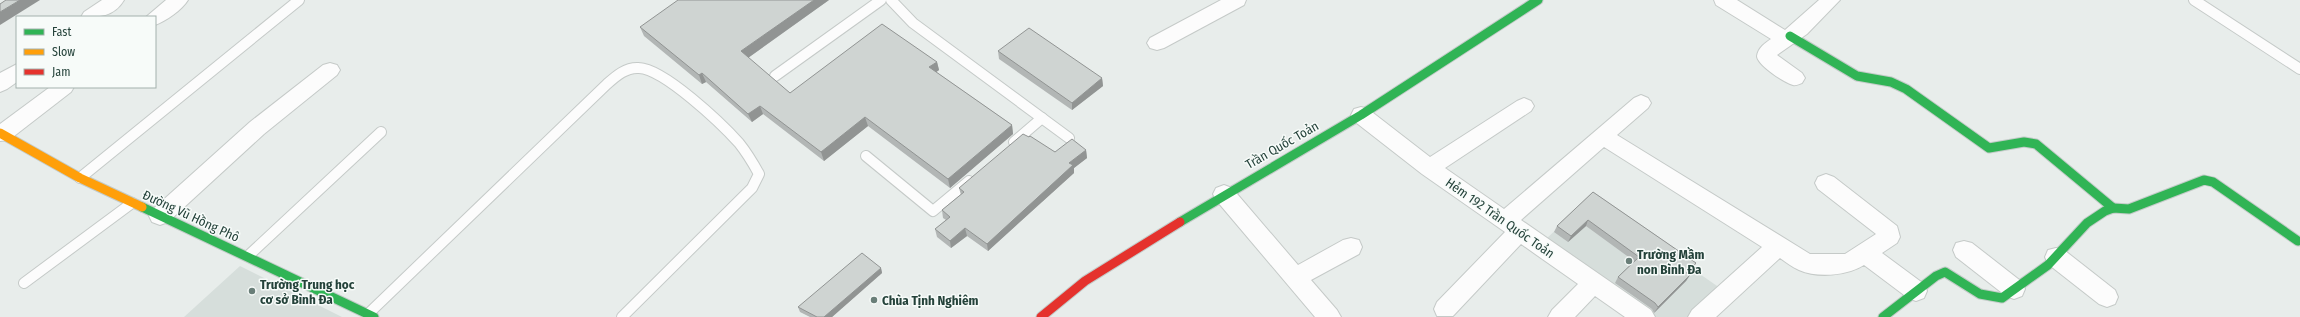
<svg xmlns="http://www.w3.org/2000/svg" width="2300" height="317" font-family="'Fira Sans Condensed',sans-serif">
  <rect width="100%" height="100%" fill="#e8edeb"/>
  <g fill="#d6dedb">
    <path d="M1590,198L1720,288L1688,317H1656L1594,278L1545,240Z"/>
    <path d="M240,266L342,317H184Z"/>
  </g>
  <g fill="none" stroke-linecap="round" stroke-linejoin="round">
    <g stroke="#c5cac8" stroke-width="12">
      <g id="lane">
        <path d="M891,0L913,23L1069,138"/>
        <path d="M2194,0L2300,69"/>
        <path d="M775,76L881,0"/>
        <path d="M1014,142L1042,118"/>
        <path d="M866,156L933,211L969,181"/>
        <path d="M80,178L299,0"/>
        <path d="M248,256L381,132"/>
        <path d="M24,283L132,203"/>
        <path d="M368,314L607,84C616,76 626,67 639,68C664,69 721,123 739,143C747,153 753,163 759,174L752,188L622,317"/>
      </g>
    </g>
    <g stroke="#c5cac8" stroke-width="2">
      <g id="street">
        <path d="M102,0H124C114,17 99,17 81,17L84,12Z"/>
        <path d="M166,0H188C182,10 166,21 155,25V17H146Z"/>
        <path d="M1221,0H1246L1244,5L1164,48L1157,50L1150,48L1147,43L1150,38Z"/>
        <path d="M1714,0H1737L1785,30L1819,0H1840L1807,34L1777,55L1802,73L1805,78L1802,83C1799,84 1796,86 1793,85C1785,83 1757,65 1757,56C1758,48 1765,43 1771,39L1716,5Z"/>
        <path d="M330,63L337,65L340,70L337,75L264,134L168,222L160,225L152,222L149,216L152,210L250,122L323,65Z"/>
        <path d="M17,64V82L7,89L0,92V73Z"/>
        <path d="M50,87H74L71,92L9,140L0,141V124Z"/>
        <path d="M1641,95L1648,98L1651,103L1648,108L1617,135L1810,254H1845L1876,234L1818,189L1815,183L1818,177L1826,174L1834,177L1897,226L1900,237L1897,243L1882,253L1924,284L1927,291L1924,298L1916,301L1908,298L1864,265C1847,276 1817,278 1799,270C1792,267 1786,262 1780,258L1716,317H1688L1692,310L1762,247L1604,147L1521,220L1651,310L1655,317H1625L1595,296L1575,317H1548L1552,310L1578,284L1521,244L1453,316H1437L1434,309L1437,302L1505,232L1422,174L1354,121L1351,115L1354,109L1361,107L1368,109L1430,157L1517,101L1524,98L1531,101L1534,106L1531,111L1445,168L1504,209L1634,98Z"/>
        <path d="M1224,185L1232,188L1298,265L1343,240L1351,238L1359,240L1362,247L1359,254L1311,280L1337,310L1341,317H1315L1216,200L1213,194L1216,188Z"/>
        <path d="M1964,241L1972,243L2022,282L2025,289L2022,296L2014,299L2006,296L1956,257L1953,250L1956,243Z"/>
        <path d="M2056,248L2064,250L2115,290L2118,297L2115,304L2107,307L2099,304L2048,264L2045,257L2048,250Z"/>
      </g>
    </g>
    <g stroke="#c3cbc8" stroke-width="11">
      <g id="fast">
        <path d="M1790,36L1857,76L1891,82L1906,89L1989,148L2024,142L2036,144L2113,208"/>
        <path d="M142,207L374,317"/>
        <path d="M1180,222L1361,115L1538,0"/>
        <path d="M1883,317L1936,276L1945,272L1980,294L2002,298L2048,265L2087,223L2105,211L2113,208L2129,209L2204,180L2213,182L2298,241"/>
      </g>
    </g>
    <g stroke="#c3cbc8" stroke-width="11">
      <path id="slow" d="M0,133L80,178L142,207"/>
    </g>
    <g stroke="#c3cbc8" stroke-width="11">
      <path id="jam" d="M1041,317L1085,281L1180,222"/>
    </g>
    <use href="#lane" stroke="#fcfcfc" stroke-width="10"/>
    <use href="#street" fill="#fcfcfc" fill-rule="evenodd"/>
    <use href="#fast" stroke="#30b455" stroke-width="9"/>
    <use href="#slow" stroke="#ff9f0a" stroke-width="9"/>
    <use href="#jam" stroke="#e5322d" stroke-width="9"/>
  </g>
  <g fill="#b2b6b5">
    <path d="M829,0L748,58L790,93L937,62L939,70L936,72L1012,125L1013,134L950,188L868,126L824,161L763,114L752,122L706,82L702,84L644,36L640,27Z"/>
    <path d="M998,51L1102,78L1103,86L1072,110L999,59Z"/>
    <path d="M1029,137L1055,152L1086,150L1087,158L1074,168V173L988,251L967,236L951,248L937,237L935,229L946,220L943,218L942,210L961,195L959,188Z"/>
    <path d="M1593,192L1696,263L1693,269L1688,274L1690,275L1686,281L1654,313L1652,309L1615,283L1618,277L1634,261L1586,226L1568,242L1554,232L1557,226Z"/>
    <path d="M881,268L882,273L832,317H810L800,312L798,307Z"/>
  </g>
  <g fill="#919493">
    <path d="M20,0H40L0,25V12Z"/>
    <path d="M814,0H829L745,60L741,51Z"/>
    <path d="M937,62L939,70L931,76L929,67Z"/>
    <path d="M702,73L706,82L702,84L699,75Z"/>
    <path d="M1102,78L1103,86L1072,110V103Z"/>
    <path d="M760,106L763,114L752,122L748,114Z"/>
    <path d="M865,117L868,126L824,161L821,152Z"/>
    <path d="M1012,125L1013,134L950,188L948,179Z"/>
    <path d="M1086,150L1087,158L1074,168V173L988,251L987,244L1069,163Z"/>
    <path d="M1588,220L1586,226L1568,242L1571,236Z"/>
    <path d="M965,228L967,236L951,248L950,241Z"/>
    <path d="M1696,263L1693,269L1683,278L1686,273Z"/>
    <path d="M881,268L882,273L832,317H824Z"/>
    <path d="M1690,275L1686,281L1654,313L1658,307Z"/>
  </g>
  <g fill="#cfd4d2" stroke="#919493">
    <path d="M6,0H20L0,12V4Z"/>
    <path d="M678,0H814L741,51L790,93L882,24L937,62L929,67L1012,125L948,179L865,117L821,152L760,106L748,114L702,73L699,75L640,27Z"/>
    <path d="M1029,28L1102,78L1072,103L998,51Z"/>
    <path d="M1023,134L1029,137L1030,136L1055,152L1072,139L1086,150L1069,163L1073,165L987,244L965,228L950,241L935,229L950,217L942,210L964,192L959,188Z"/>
    <path d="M1593,192L1696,263L1686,273L1690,275L1658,307L1655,303L1618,277L1639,257L1588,220L1571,236L1557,226Z"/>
    <path d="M862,253L881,268L824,317H817L798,307Z"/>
  </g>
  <g fill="#697e78" stroke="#f7fbf9" stroke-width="1.5">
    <circle cx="1629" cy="261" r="4"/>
    <circle cx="252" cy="291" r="4"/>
    <circle cx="874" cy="300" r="4"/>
  </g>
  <g text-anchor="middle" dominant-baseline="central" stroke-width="3" stroke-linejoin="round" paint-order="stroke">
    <g font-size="13" fill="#24423a" stroke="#f7fbf9">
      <text transform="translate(1282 145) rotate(-30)">Trần Quốc Toản</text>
      <text transform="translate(191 216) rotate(25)">Đường Vũ Hồng Phô</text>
      <text transform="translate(1500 218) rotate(35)">Hẻm 192 Trần Quốc Toản</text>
    </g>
    <g font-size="13" font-weight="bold" fill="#24423a" stroke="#f7fbf9" text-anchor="start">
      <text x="1637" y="254">Trường Mầm<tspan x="1637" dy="15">non Bình Đa</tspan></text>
      <text x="260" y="284">Trường Trung học<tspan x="260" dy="15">cơ sở Bình Đa</tspan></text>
      <text x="882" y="300">Chùa Tịnh Nghiêm</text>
    </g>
  </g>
  <rect x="16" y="16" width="140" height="72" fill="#f7fbf9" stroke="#a3b1ad"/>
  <rect x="24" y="29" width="20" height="6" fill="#30b455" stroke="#a3b1ad"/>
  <text x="52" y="36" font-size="12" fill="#24423a">Fast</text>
  <rect x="24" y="49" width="20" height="6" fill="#ff9f0a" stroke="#a3b1ad"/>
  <text x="52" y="56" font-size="12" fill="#24423a">Slow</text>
  <rect x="24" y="69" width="20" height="6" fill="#e5322d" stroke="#a3b1ad"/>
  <text x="52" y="76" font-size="12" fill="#24423a">Jam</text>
</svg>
